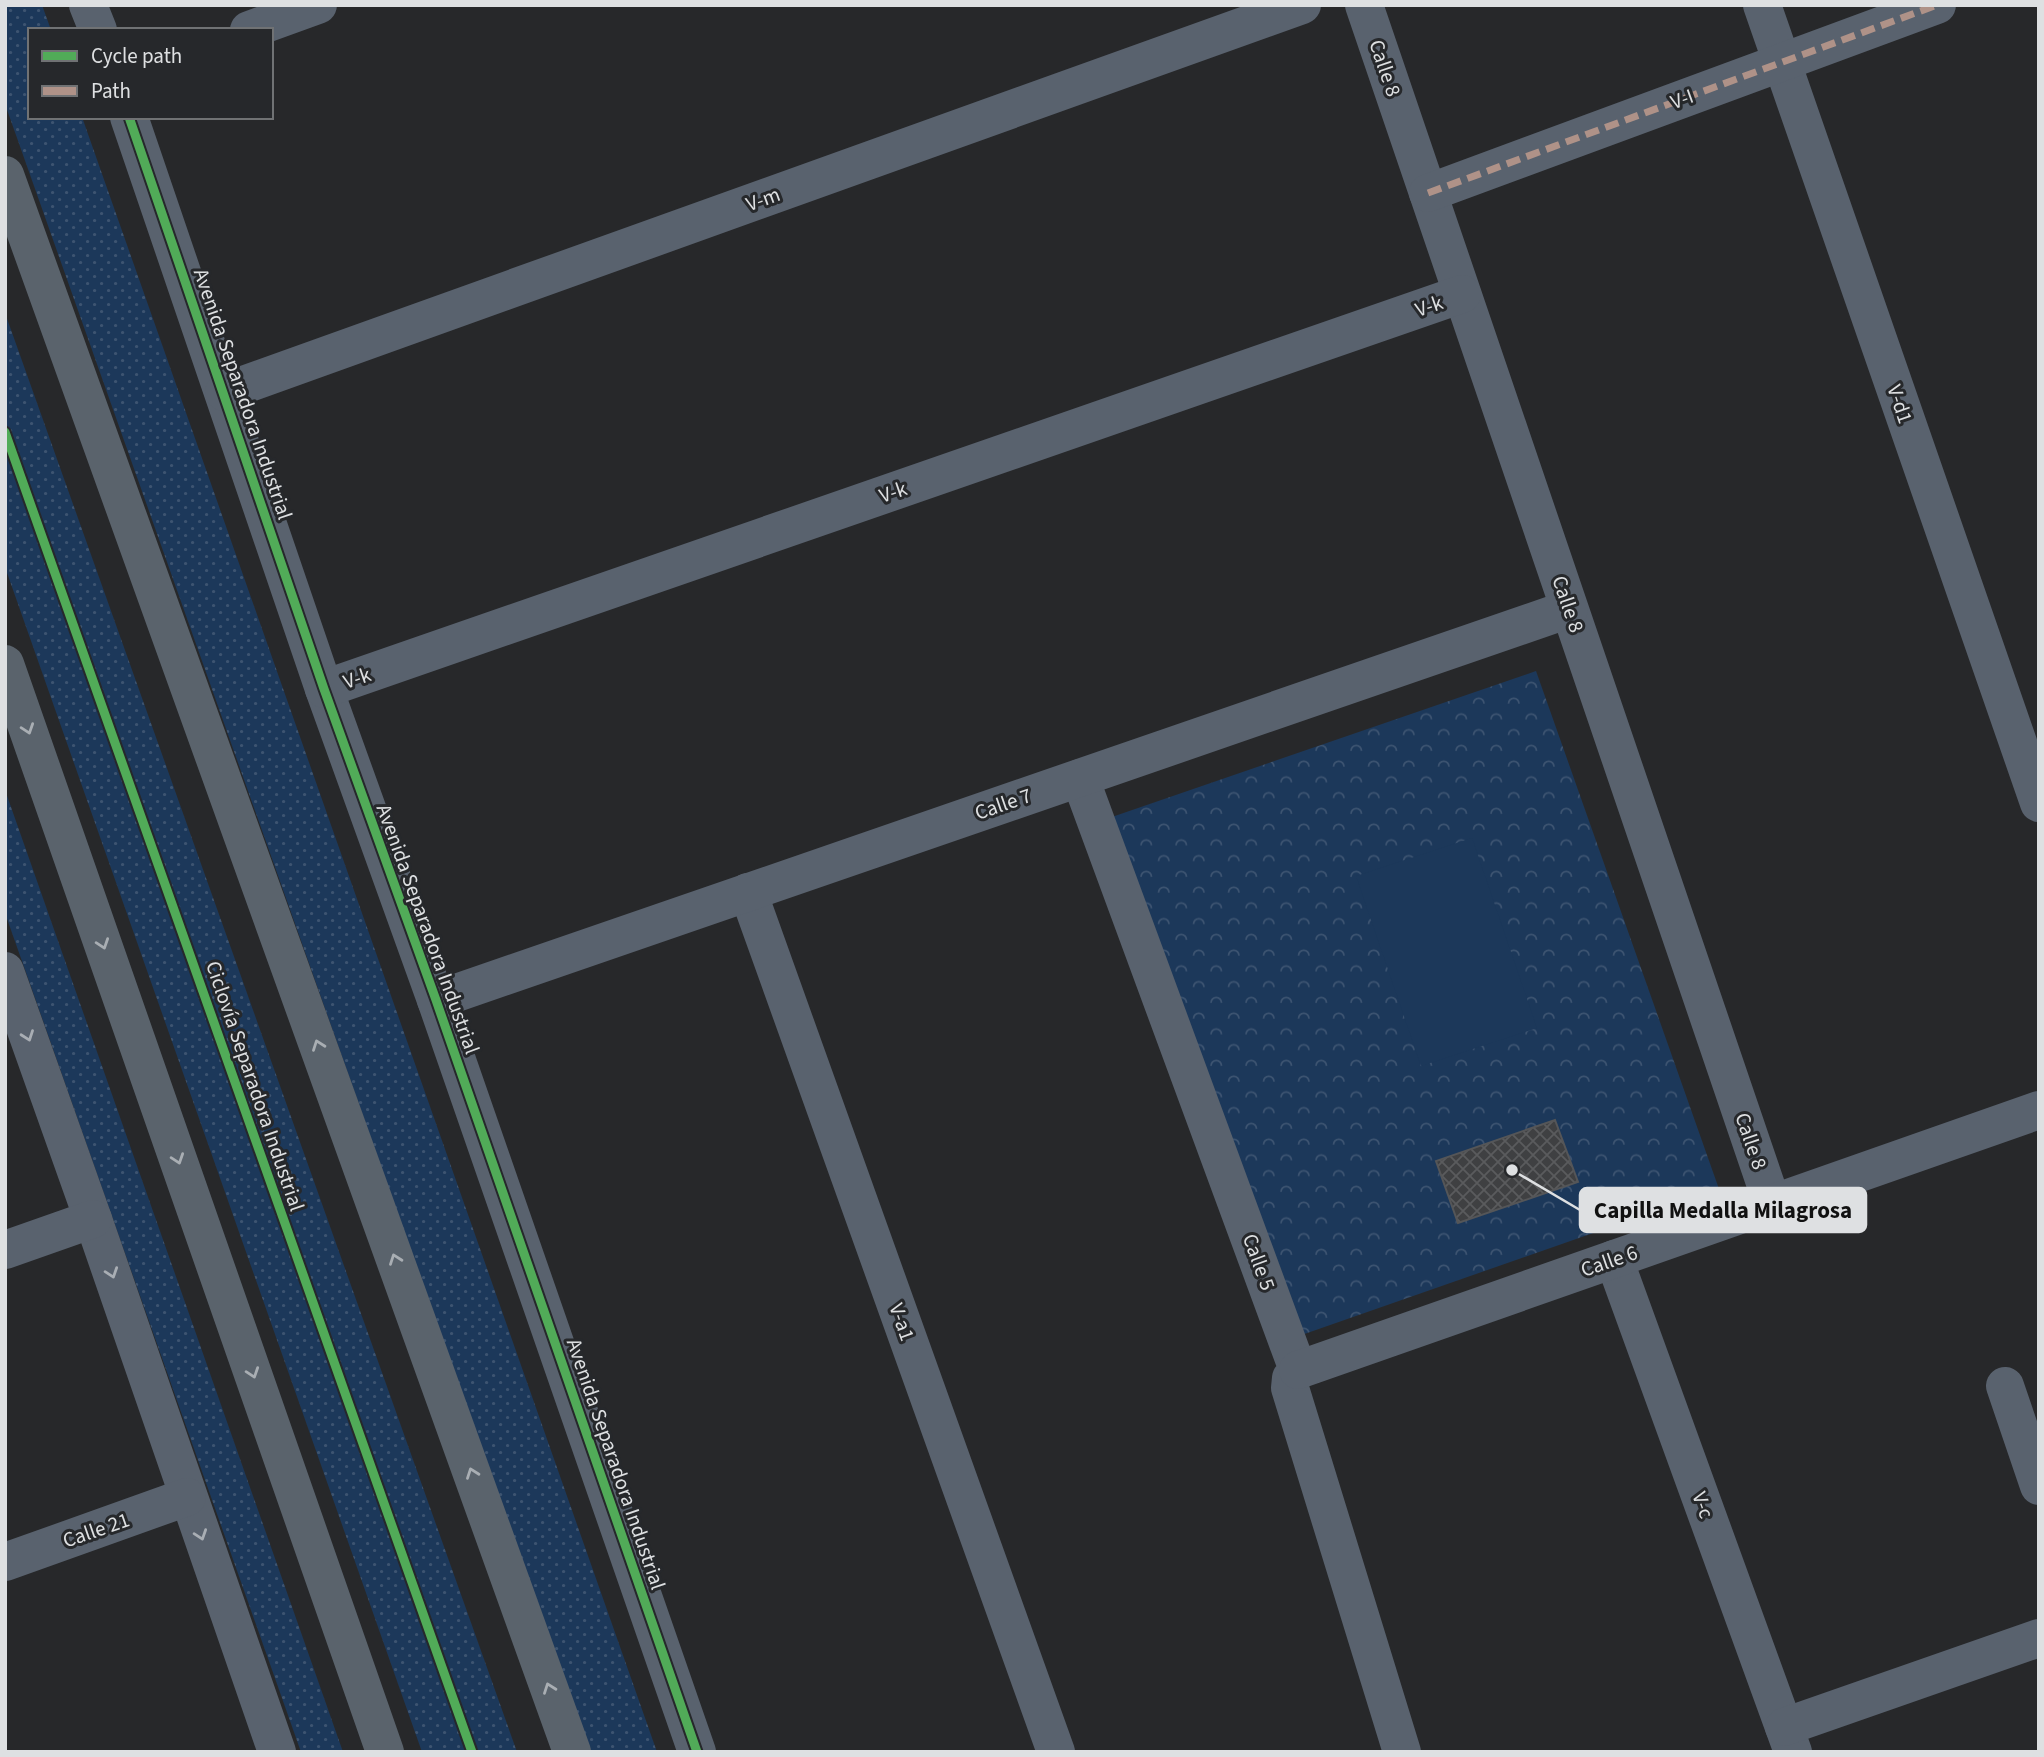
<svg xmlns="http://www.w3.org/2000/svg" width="2044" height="1757" font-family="'Source Sans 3',sans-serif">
  <defs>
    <pattern id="grass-dots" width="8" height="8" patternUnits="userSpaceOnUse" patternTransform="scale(1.75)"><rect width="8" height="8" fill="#1c385a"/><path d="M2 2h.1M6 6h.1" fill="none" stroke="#3d5471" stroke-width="1.8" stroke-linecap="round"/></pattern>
    <pattern id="park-crowns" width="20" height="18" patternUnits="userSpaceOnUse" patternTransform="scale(1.75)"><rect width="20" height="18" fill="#1c385a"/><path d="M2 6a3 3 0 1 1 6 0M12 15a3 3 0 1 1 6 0" fill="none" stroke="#3d5471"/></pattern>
    <pattern id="building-cross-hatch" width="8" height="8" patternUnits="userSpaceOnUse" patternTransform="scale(1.75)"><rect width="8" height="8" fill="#3f4042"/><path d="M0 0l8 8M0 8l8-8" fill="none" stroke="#5a5b5d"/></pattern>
  </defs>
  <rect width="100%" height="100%" fill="#27282a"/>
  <g fill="url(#grass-dots)">
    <path d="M5,5H42L51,30H30V117H82L657,1752H588L5,104Z"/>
    <path d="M5,313L517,1752H422L5,567Z"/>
    <path d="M5,790L343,1752H301L5,913Z"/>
  </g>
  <path fill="url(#park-crowns)" d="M1536,671L1719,1189L1293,1338L1109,818Z"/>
  <path fill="#1c385a" d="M1472,838L1537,1028L1421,1066L1356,876Z"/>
  <path fill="url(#building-cross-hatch)" stroke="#555658" stroke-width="2" d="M1555,1120L1578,1182L1458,1223L1436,1161Z"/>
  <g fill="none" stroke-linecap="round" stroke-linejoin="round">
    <g stroke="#59626e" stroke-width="38">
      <path d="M88,5L98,30"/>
      <path d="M1364,5L1772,1203"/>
      <path d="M1762,5L2039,803"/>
      <path d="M249,30L318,5"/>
      <path d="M129,117L324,689L436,1000L697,1752"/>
      <path d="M1428,193L1937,5"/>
      <path d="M224,392L1302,5"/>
      <path d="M324,689L1462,294"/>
      <path d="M1080,778L1298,1370L1291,1378L1290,1388L1402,1752"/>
      <path d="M748,892L1056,1752"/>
      <path d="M5,971L93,1219L277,1752"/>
      <path d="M436,1000L1569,609"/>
      <path d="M5,1250L93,1219"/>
      <path d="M1614,1259L1793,1752"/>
      <path d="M1298,1370L2039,1110"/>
      <path d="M2005,1386L2039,1486"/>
      <path d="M5,1562L187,1497"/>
      <path d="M1784,1727L2039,1638"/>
    </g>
    <g stroke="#5a636c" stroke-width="38">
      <path d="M5,175L572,1752"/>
      <path d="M5,664L385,1752"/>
    </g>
    <path stroke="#af9288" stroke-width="7" stroke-dasharray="14 7" stroke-linecap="butt" d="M1428,193L1937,5"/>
    <g stroke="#26282b" stroke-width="13">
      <g id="cycleway">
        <path d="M129,117L324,689L436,1000L697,1752"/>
        <path d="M5,432L472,1752"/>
      </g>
    </g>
    <use href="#cycleway" stroke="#51ab58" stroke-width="9"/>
  </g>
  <defs><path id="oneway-chevron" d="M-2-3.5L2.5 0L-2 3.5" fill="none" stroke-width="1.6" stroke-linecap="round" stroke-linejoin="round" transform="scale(1.75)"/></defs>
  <g stroke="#a9aeb3">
    <use href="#oneway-chevron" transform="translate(28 729) rotate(71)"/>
    <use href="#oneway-chevron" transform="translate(103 944) rotate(71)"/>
    <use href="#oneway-chevron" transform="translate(318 1045) rotate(-110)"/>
    <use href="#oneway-chevron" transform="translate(178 1159) rotate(71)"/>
    <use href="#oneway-chevron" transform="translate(395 1259) rotate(-110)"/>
    <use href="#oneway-chevron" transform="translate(253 1373) rotate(71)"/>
    <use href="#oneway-chevron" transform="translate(472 1473) rotate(-110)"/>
    <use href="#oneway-chevron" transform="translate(549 1688) rotate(-110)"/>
  </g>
  <g stroke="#a9aeb4">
    <use href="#oneway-chevron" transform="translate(28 1036) rotate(70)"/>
    <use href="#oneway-chevron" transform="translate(112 1273) rotate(71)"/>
    <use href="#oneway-chevron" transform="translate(201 1535) rotate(71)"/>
  </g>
  <g text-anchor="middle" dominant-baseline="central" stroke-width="6" stroke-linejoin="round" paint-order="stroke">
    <g font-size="21" fill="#dee0e2" stroke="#26282b">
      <text transform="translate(1385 68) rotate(71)">Calle 8</text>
      <text transform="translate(1682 99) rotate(-20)">V-I</text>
      <text transform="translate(763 199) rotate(-20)">V-m</text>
      <text transform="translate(1429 306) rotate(-19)">V-k</text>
      <text transform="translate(243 394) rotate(71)">Avenida Separadora Industrial</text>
      <text transform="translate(1900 404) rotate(71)">V-d1</text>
      <text transform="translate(893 492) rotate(-19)">V-k</text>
      <text transform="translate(1568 604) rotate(71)">Calle 8</text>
      <text transform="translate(357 678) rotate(-19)">V-k</text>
      <text transform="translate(1003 804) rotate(-19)">Calle 7</text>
      <text transform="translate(428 929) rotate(70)">Avenida Separadora Industrial</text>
      <text transform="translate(255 1086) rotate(71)">Ciclovía Separadora Industrial</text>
      <text transform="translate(1751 1141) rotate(71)">Calle 8</text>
      <text transform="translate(1609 1261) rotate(-19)">Calle 6</text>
      <text transform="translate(1259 1262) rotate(70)">Calle 5</text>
      <text transform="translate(902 1322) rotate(70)">V-a1</text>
      <text transform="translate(616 1464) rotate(71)">Avenida Separadora Industrial</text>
      <text transform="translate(1703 1505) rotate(70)">V-c</text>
      <text transform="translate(96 1530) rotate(-19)">Calle 21</text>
    </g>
  </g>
  <path fill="none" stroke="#dee0e2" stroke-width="2.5" d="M1512 1170L1580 1210"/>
  <circle fill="#dee0e2" stroke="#26282b" stroke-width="2.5" cx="1512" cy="1170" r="7"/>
  <rect fill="#dee0e2" stroke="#dee0e2" stroke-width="2.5" x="1580" y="1188" width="286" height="44" rx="7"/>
  <g font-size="23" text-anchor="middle" font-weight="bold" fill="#111">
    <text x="1723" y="1218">Capilla Medalla Milagrosa</text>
  </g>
  <rect width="2044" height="1757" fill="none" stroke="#dee0e2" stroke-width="14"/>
  <rect x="28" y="28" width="245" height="91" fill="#26282b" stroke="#707274" stroke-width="2"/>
  <rect x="42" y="51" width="35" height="10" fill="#51ab58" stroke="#707274" stroke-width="2"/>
  <text x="91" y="63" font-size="21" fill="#dee0e2">Cycle path</text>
  <rect x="42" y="86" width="35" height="10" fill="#af9288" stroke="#707274" stroke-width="2"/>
  <text x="91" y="98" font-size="21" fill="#dee0e2">Path</text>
</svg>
